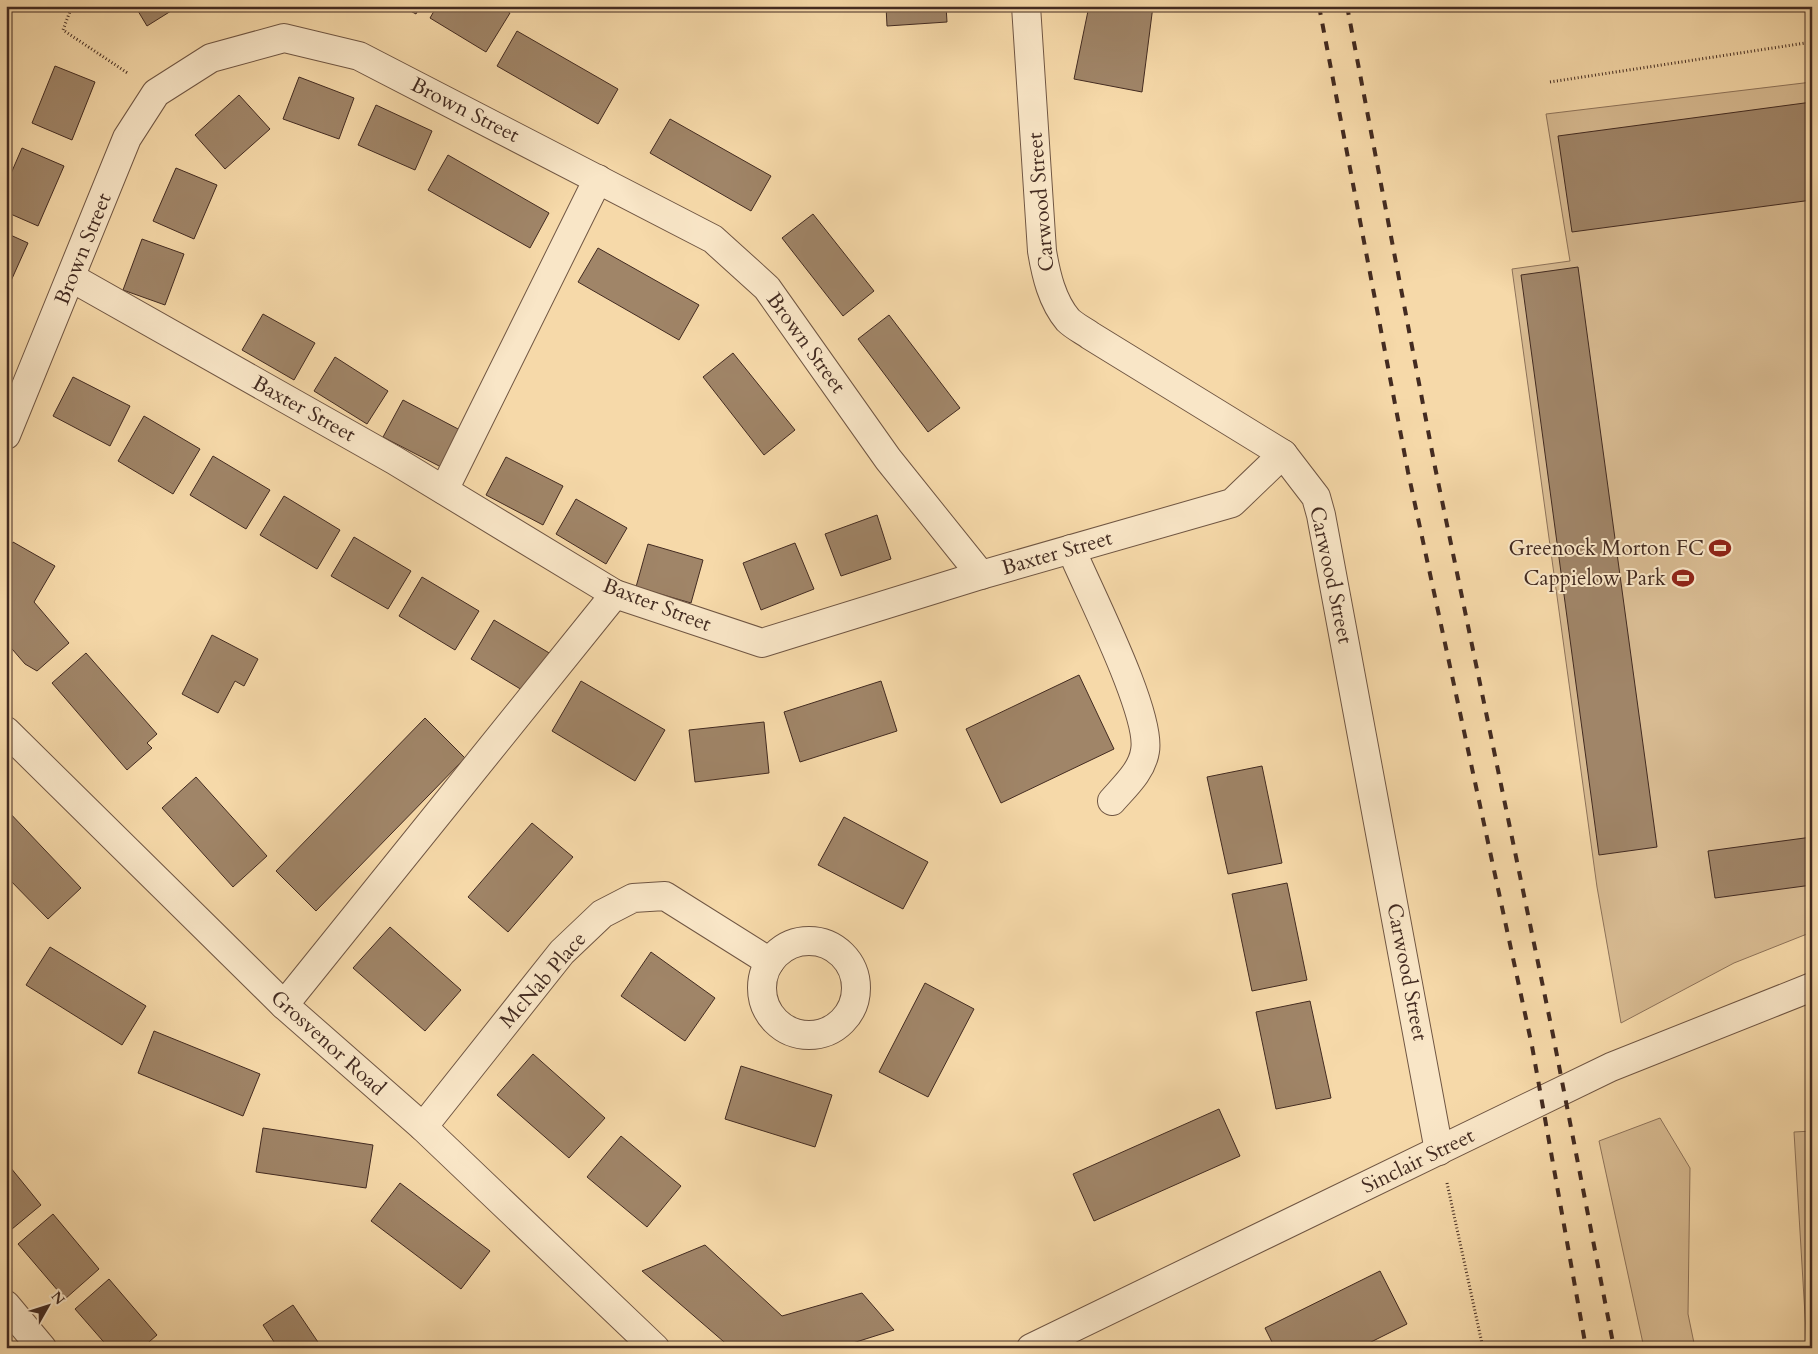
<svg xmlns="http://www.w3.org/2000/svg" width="1818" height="1354" font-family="Cardo,serif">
  <rect width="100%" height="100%" fill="#f6d9a9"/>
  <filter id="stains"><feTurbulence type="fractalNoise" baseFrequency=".004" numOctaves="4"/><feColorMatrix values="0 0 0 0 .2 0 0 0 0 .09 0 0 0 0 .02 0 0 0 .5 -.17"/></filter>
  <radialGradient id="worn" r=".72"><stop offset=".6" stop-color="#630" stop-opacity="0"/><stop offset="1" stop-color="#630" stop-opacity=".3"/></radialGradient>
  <g fill="#d8bb92" stroke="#8e735a">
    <path d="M1812,82V932L1734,963L1621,1023L1597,887L1512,269L1570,261L1546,114Z"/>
    <path d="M1660,1118L1690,1168L1688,1314L1695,1348H1644L1599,1141Z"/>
    <path d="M1812,1131V1348H1807L1794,1132Z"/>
  </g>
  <g fill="#a08568" stroke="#432b21">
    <path d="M135,6H179L147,26Z"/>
    <path d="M401,6H420L416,14Z"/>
    <path d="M437,6H499L510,13L486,52L430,18Z"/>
    <path d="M886,6H946L947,22L887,26Z"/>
    <path d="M1089,6H1153L1142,92L1074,79Z"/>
    <path d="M517,31L618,89L598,124L497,66Z"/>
    <path d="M55,66L95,82L72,140L32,123Z"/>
    <path d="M299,77L354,98L339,139L283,119Z"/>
    <path d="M239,95L270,129L225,169L195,135Z"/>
    <path d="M1812,102V200L1572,232L1558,136Z"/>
    <path d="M376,105L432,131L415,170L358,145Z"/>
    <path d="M670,119L771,176L751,211L650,153Z"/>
    <path d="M22,148L64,166L38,226L6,212V185Z"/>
    <path d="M448,155L549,213L530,248L428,190Z"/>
    <path d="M176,168L217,185L194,239L153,221Z"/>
    <path d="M813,214L874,291L843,316L782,238Z"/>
    <path d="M6,233L28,243L6,292Z"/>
    <path d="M142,239L184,254L165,305L123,290Z"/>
    <path d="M598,248L699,305L679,340L578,282Z"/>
    <path d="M1578,267L1657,847L1599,855L1521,275Z"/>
    <path d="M263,314L315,343L294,380L242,350Z"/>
    <path d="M889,315L960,408L928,432L858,339Z"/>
    <path d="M733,353L795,430L764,455L703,377Z"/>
    <path d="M335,357L388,391L367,424L314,391Z"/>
    <path d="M73,377L130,406L110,446L53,416Z"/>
    <path d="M403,400L460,430L441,467L383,437Z"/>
    <path d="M144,416L200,449L173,494L118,461Z"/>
    <path d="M213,456L270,490L246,529L190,495Z"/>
    <path d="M506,457L563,486L543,525L486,495Z"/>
    <path d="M284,496L340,530L317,569L260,535Z"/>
    <path d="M576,499L627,528L606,564L556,534Z"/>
    <path d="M877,515L891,559L841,576L825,534Z"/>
    <path d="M354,537L411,571L388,609L331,576Z"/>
    <path d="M13,542L55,566L34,602L69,643L37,671L25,664L6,642V554Z"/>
    <path d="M795,543L814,589L761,610L743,563Z"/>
    <path d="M648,544L703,560L691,603L636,587Z"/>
    <path d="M422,577L479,611L455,650L399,616Z"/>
    <path d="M494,620L551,654L527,693L471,659Z"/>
    <path d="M212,635L258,659L244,686L235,681L218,713L182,694Z"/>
    <path d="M86,653L157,734L147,743L152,748L127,770L52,683Z"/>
    <path d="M1079,675L1114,749L1001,803L966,729Z"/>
    <path d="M581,681L665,730L635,781L552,731Z"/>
    <path d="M881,681L897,731L800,762L784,712Z"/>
    <path d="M425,718L465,758L316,911L276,871Z"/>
    <path d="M764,722L769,773L695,782L689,730Z"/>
    <path d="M1262,766L1282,863L1228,874L1207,777Z"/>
    <path d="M196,777L267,856L233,887L162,808Z"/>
    <path d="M6,809L81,888L48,919L6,876Z"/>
    <path d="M844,817L928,862L903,909L818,865Z"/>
    <path d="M532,823L573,857L508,932L468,897Z"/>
    <path d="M1812,837V885L1715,898L1708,851Z"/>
    <path d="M1287,883L1307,980L1252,991L1232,894Z"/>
    <path d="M390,927L461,990L425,1031L353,968Z"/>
    <path d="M50,947L146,1006L122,1045L26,985Z"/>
    <path d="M651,952L715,998L685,1041L621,996Z"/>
    <path d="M925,983L974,1009L928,1097L879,1072Z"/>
    <path d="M1310,1001L1331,1098L1276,1109L1256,1012Z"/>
    <path d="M154,1031L260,1074L243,1116L138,1073Z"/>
    <path d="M533,1054L605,1118L569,1158L497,1095Z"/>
    <path d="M741,1066L832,1095L815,1147L725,1119Z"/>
    <path d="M1219,1109L1240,1156L1094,1221L1073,1174Z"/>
    <path d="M263,1128L373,1145L366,1188L256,1172Z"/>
    <path d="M621,1136L681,1186L647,1227L587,1177Z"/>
    <path d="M6,1162L41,1205L6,1234Z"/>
    <path d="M400,1183L490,1251L461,1289L371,1221Z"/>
    <path d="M53,1214L99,1269L65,1299L18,1244Z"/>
    <path d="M705,1245L782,1316L862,1293L894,1330L837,1348H731L642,1271Z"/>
    <path d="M1380,1271L1407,1324L1359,1348H1275L1265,1328Z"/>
    <path d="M109,1279L157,1335L142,1348H109L75,1309Z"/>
    <path d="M293,1305L322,1348H278L263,1325Z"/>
  </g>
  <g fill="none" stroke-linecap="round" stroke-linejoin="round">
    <g stroke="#705643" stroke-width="30">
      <g id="minor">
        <path d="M1026,6L1042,251C1046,275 1052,301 1068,320C1074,326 1084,331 1091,336L1283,454L1316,497L1321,515L1439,1151"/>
        <path d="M72,278L394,460L615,594L762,643L981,575L1232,503L1283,454"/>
        <path d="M6,435L127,138L156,93L211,58L284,38L359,56L713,239L767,288L888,459L981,575"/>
        <path d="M444,490L598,179"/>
        <path d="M1071,549C1088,590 1152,714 1145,751C1142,771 1125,786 1112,801"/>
        <path d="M6,731L284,1005L423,1127L655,1348"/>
        <circle cx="809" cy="988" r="47"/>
        <path d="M284,1005L615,594"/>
        <path d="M423,1127L562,952L602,914L633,898L665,896L770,962"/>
        <path d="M6,1305L42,1348"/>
        <path d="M1031,1348L1611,1067L1812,987"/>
      </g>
    </g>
    <g stroke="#432b21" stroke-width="3" stroke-dasharray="1 2.5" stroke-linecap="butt">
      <path d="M72,6L63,30L129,74"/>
      <path d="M1550,82L1812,42"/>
      <path d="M1447,1183L1483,1348"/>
    </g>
    <use href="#minor" stroke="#f9e6c7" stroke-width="28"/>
    <g stroke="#432b21" stroke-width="4" stroke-dasharray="9 9" stroke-linecap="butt">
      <path d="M1319,6L1408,472L1532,1046L1586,1348"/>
      <path d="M1347,6L1435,467L1552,1030L1614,1348"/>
    </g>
  </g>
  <defs>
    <g id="stadium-bare" transform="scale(1.725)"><path d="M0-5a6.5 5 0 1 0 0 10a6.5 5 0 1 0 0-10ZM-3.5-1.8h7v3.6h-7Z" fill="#8f2418" stroke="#f9e6c7" stroke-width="2.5" paint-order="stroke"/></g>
  </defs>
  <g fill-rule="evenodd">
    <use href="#stadium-bare" x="1720" y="548"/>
    <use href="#stadium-bare" x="1683" y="578"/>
  </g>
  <g text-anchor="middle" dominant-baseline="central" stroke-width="4" stroke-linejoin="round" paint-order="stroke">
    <g font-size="21" fill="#432b21" stroke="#f9e6c7">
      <text transform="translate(465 110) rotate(27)">Brown Street</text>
      <text transform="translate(1041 202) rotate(-95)">Carwood Street</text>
      <text transform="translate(83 249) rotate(-68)">Brown Street</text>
      <text transform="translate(806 343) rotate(54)">Brown Street</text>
      <text transform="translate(304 409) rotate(29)">Baxter Street</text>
      <text transform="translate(1057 553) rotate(-16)">Baxter Street</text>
      <text transform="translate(1331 575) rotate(78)">Carwood Street</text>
      <text transform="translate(657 605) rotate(21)">Baxter Street</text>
      <text transform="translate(1407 972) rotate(79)">Carwood Street</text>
      <text transform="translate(543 980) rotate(-49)">McNab Place</text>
      <text transform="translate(328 1043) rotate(42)">Grosvenor Road</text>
      <text transform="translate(1418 1161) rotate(-26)">Sinclair Street</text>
    </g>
    <g font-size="21" fill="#432b21" stroke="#f9e6c7" text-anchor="end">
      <text x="1704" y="548">Greenock Morton FC</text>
      <text x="1666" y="578">Cappielow Park</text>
    </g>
  </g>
  <rect width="1818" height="1354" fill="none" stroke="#f6d9a9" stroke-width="25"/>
  <rect x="8" y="8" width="1803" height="1339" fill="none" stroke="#432b21" stroke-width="2.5"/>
  <rect x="12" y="12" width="1793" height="1329" fill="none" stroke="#432b21"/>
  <g transform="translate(48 1306) rotate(51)" stroke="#f9e6c7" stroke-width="4" paint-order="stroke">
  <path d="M0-4L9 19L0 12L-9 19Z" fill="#432b21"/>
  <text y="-8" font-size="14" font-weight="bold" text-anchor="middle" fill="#432b21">N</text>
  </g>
  <rect width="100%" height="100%" filter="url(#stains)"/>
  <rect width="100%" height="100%" fill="url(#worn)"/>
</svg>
